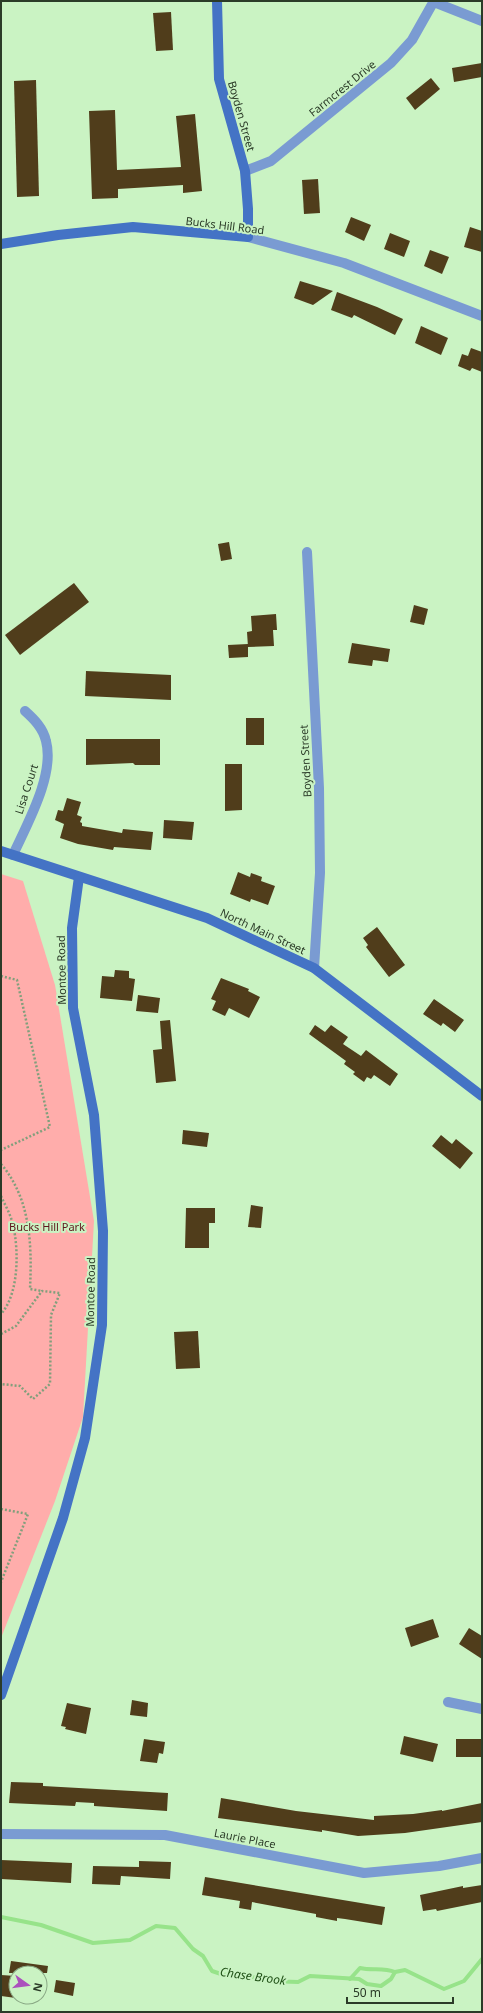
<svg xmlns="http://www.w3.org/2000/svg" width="483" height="2013" font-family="'Noto Sans',sans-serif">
  <rect width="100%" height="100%" fill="#caf3c3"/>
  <path fill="#ffadab" d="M1,874L23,881L55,985L94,1221L83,1417L55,1501L1,1638Z"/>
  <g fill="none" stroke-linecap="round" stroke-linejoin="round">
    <g stroke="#97e38a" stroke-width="4">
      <path d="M1,1917L41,1925L93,1943L130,1940L156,1926L175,1928L193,1949L203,1956L212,1971L224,1975L237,1973L268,1981L298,1982L310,1976L359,1979L367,1984L381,1986L391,1979L395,1972L405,1970L444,1989L464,1981L482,1959"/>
      <path d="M350,1979L360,1968C372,1971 383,1967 395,1972"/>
    </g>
  </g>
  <g fill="#503d1b">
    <path d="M171,12L173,50L156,51L153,13Z"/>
    <path d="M482,63V77L454,82L452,68Z"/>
    <path d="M431,78L440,89L415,110L406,98Z"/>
    <path d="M36,80L39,196L17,197L14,81Z"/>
    <path d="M115,110L117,170L181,167L176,116L195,114L202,191L183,193V185L118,189V198L92,199L89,111Z"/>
    <path d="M318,179L320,213L304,214L302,180Z"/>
    <path d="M351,217L371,225L364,241L345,232Z"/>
    <path d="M470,227L482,231V252L464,247Z"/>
    <path d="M390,233L410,241L404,257L384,249Z"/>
    <path d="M430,250L449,257L442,274L424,266Z"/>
    <path d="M300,281L333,291L313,305L294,298Z"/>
    <path d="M337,292L377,307L403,319L395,335L354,315L352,318L331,310Z"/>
    <path d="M421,326L448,338L441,355L415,343Z"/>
    <path d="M471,348L482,352V372L472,368L470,371L458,366L462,354L468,356Z"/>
    <path d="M229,542L232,559L221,561L218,544Z"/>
    <path d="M74,583L89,602L20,655L5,635Z"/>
    <path d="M414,605L428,609L424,625L410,622Z"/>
    <path d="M276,614L277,630H273L274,646L248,647L247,632L252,631L251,616Z"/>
    <path d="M352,643L390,649L388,662L373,660L372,666L348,663Z"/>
    <path d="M248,644V657L229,658L228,645Z"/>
    <path d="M86,671L171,675V700L85,696Z"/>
    <rect x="246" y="718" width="18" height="27"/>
    <path d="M86,739H160V765H135L133,763L86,765Z"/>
    <path d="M225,764H242V810L225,811Z"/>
    <path d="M67,798L81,802L77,815L82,817L80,822L82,823V826L122,833L123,829L153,832L151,850L114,847L113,850L78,844L60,838L64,824L55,820L58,810L63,811Z"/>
    <path d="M164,820L194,822L192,840L163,838Z"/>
    <path d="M238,872L250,877L251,873L262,877L261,881L275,886L268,905L251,899L250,902L230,894Z"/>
    <path d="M377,927L405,965L389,977L366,947L368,945L363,938Z"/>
    <path d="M115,970L129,971V978L135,979L132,1001L100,998L102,976L114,977Z"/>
    <path d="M221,978L249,989L248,991L260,997L249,1018L229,1008L225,1016L212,1010L216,1001L211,999Z"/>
    <path d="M138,995L160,998L158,1013L136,1011Z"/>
    <path d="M434,999L464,1020L455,1032L443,1023L441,1026L423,1014Z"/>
    <path d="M170,1020L176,1081L156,1083L153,1050L162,1049L160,1021Z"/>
    <path d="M315,1025L325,1032L331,1025L348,1037L343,1044L361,1056L366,1050L398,1074L390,1086L374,1075L371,1079L367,1077L364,1082L353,1074L355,1072L344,1064L346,1061L309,1034Z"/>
    <path d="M183,1130L209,1133L207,1147L182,1144Z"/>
    <path d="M441,1135L452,1144L456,1139L473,1153L460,1169L432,1146Z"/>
    <path d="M251,1205L263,1207L261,1228L248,1227Z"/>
    <path d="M186,1208H215V1223H209V1248H185Z"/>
    <path d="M198,1331L200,1368L176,1369L174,1332Z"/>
    <path d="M433,1619L439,1637L411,1647L405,1628Z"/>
    <path d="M469,1628L482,1636V1659L459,1644Z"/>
    <path d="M132,1700L148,1703L147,1717L130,1715Z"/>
    <path d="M67,1703L91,1708L86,1734L65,1729L66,1727L61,1726Z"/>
    <path d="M404,1736L438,1744L433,1762L400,1754Z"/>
    <path d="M144,1739L165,1742L163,1754L159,1753L157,1763L140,1761Z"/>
    <rect x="456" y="1739" width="26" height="18"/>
    <path d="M11,1782L43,1783V1786L168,1793L167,1811L94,1806V1803L76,1802L75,1806L9,1803Z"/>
    <path d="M221,1798L296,1811L374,1820V1816L413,1814L442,1810V1811L482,1803V1822L405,1833L358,1836L322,1830V1832L218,1818Z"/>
    <path d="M1,1860L72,1863L71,1883L1,1879Z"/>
    <path d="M139,1861L171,1862L170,1879L121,1876L120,1885L92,1884L93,1866L139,1867Z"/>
    <path d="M205,1877L385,1907L382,1925L345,1919L337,1918V1921L316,1917V1914L252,1902L251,1910L239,1908L240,1901L202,1895Z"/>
    <path d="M482,1885V1902L437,1911L436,1909L423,1911L420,1895L463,1886V1888Z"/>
    <path d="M11,1961L48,1966L47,1973H9Z"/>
    <path d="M1,1975L16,1976V1998L1,1996Z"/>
    <path d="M56,1980L75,1983L73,1996L54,1992Z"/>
  </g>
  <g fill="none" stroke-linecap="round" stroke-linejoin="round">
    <g stroke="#829f7c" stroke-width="2.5" stroke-dasharray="2 2" stroke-linecap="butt">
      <path d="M1,976L17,980L50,1127L1,1150"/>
      <path d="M1,1164C31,1199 32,1246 30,1289L42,1291"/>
      <path d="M1,1196C5,1205 11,1215 13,1225C19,1250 19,1294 1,1314"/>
      <path d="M1,1334L16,1326L42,1291L60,1293L51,1315L50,1384L33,1399L20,1386L1,1384"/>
      <path d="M1,1509L28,1514L1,1582"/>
    </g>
    <g stroke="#7a9bd2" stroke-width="10">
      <path d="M434,2L482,21"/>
      <path d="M245,171L271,161L391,63L412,40L434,1"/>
      <path d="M248,237L344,263L482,316"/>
      <path d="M307,552L319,788L320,873L314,968"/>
      <path d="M13,855C27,824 55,775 46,741C43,728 34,719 25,711"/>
      <path d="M448,1702L482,1709"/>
      <path d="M1,1834L165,1835L364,1873L439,1866L482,1858"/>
    </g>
    <g stroke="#4473c5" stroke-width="10">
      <path d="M1,244L58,235L133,227L248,237V209L245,171L219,79L217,1"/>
      <path d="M1,851L207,918L314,968L482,1096"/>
      <path d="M1,1695L63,1518L85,1438L102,1325L103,1231L94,1115L73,1008L72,928L79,877"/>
    </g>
  </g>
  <g text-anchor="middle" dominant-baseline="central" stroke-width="4" stroke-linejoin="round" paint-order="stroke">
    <g font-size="11" fill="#2b3b28" stroke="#caf3c3">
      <text transform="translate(342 88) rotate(-39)">Farmcrest Drive</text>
      <text transform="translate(242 116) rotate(74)">Boyden Street</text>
      <text transform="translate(225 225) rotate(7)">Bucks Hill Road</text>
      <text transform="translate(305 761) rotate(-93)">Boyden Street</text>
      <text transform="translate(26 789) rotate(-72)">Lisa Court</text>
      <text transform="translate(263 931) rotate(25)">North Main Street</text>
      <text transform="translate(61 970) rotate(-91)">Montoe Road</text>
      <text transform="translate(90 1292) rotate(-89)">Montoe Road</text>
      <text transform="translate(245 1838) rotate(11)">Laurie Place</text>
    </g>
    <g font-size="11" fill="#5e171d" stroke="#caf3c3">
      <text x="47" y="1226">Bucks Hill Park</text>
    </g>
    <g font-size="12" font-style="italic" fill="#205117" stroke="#caf3c3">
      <text transform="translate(253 1976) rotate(8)">Chase Brook</text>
    </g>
  </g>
  <rect width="483" height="2013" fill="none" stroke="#2b3b28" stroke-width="4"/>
  <g transform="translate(28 1985) rotate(104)"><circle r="19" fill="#caf3c3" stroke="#8aa985"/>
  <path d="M0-3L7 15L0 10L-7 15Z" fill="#ab51bd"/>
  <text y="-6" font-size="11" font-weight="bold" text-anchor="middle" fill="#2b3b28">N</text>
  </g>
  <path d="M347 1997v6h106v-6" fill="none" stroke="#2b3b28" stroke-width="2"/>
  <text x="353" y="1997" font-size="12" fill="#2b3b28" stroke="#caf3c3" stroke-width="3" paint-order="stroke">50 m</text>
</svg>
